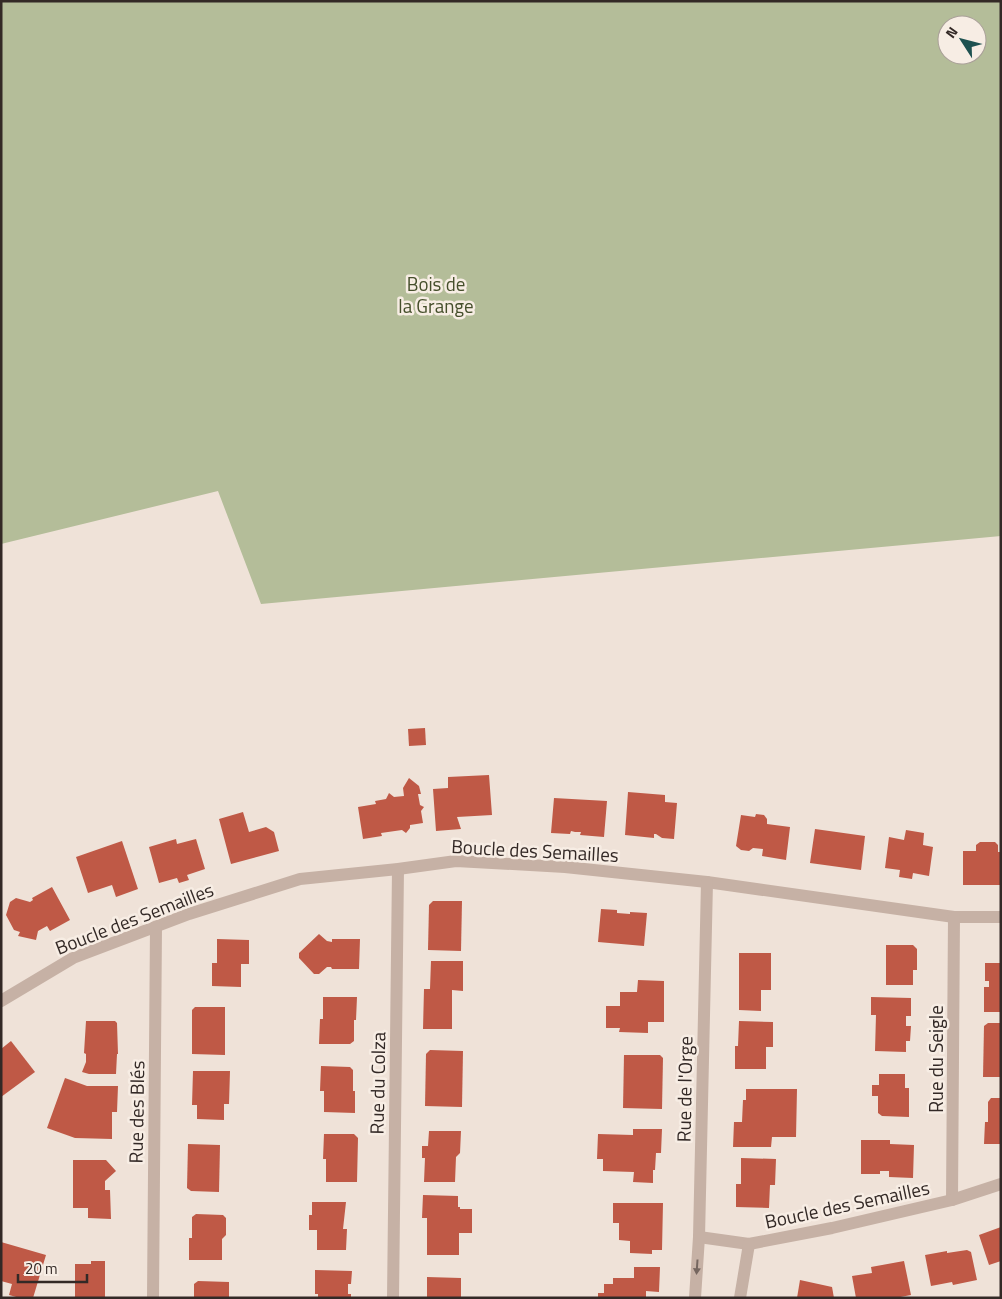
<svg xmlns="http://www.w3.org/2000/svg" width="1002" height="1299" font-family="'Titillium Web',sans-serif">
  <rect width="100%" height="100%" fill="#efe2d8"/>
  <path fill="#b4bd99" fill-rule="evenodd" d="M1,1H1001V536L261,604L218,491L1,544ZM947,25H977V55H947Z"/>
  <g fill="#bf5946">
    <path d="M425,728L426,745L409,746L408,729Z"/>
    <path d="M489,775L492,815L457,817L461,829L436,831L433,789L448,788V777Z"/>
    <path d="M409,778L419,786L421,794H418L420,805L424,807L421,811L423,823L410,825V828L406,833L402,830L381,833L382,836L363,839L358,807L376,804L375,801L386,799L389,793L394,797L404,796L403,788Z"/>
    <path d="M628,792L665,795V802L677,803L674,839L662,838L656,834H654V838L625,835Z"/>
    <path d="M554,798L607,801L604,837L580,835L581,832H575L571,831L570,834L551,833Z"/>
    <path d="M243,812L249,832L266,827L274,832L279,851L231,864L219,819Z"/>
    <path d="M756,814L764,815L767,819V824L790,827L786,860L762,856L763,849L753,848L749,851L741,850L736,846L741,815L755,817Z"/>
    <path d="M815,829L865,836L861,870L810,863Z"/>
    <path d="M906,830L924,833L923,845L933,847L929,876L913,873L912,879L899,877L900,870L885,868L889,837L904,840Z"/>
    <path d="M176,839L177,844L196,839L205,869L187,875L189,880L179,883L177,878L159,883L149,847Z"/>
    <path d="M122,841L138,889L116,897L112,885L88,893L76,857Z"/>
    <path d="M980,842H995L998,845V852H1001V885H963V851H976V845Z"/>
    <path d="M52,887L70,920L50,931L47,926L38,931L36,940L18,936L20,932L14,930L6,915L10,902L16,898L30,902L33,900L32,898Z"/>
    <path d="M433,901H462L461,951L428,950L429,905Z"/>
    <path d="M601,909L617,910V913L630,914V912L647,913L644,946L598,942Z"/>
    <path d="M319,934L327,941L332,942V939H360L359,969H332L331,967H327L319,974H314L299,958V953Z"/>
    <path d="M217,939L249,940V964H241V987L212,986V963H217Z"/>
    <path d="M886,945H913L917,949V970H913V985H886Z"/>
    <path d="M739,953H771V990H761V1011L739,1010Z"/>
    <path d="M431,961H463V991L452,990V1029H423L424,989H430Z"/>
    <path d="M985,963H1001V1012H984V987H989V981H985Z"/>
    <path d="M638,980L664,981V1022H648V1033L619,1032L620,1028H606V1006H620V992H637Z"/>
    <path d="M323,997H357L356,1020H354V1041L350,1044H319L320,1019H323Z"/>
    <path d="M871,997L911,998V1016H906V1026H911L910,1041H906V1052L875,1051L876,1015H871Z"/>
    <path d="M195,1007H225V1055L192,1054V1010Z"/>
    <path d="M86,1021H115L117,1023L118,1054H117L116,1074H89L82,1072L86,1062V1054L84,1053Z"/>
    <path d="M739,1021L773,1022V1047H766V1069H735V1046H738Z"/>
    <path d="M988,1023H1001V1077H983L984,1026Z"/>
    <path d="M11,1041L35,1072L1,1097V1049Z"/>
    <path d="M430,1050L463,1051L462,1107L425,1106L426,1054Z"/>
    <path d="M624,1055H660L663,1058L662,1109L623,1108Z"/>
    <path d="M321,1066L350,1067L353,1070V1091H355V1113L324,1112V1091H320Z"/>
    <path d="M193,1071H230L229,1104H224V1120L197,1119V1105H192Z"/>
    <path d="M879,1074H905V1088H909V1117L882,1116L878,1113V1096H872V1085H879Z"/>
    <path d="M65,1078L87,1086H118L117,1112H112V1139L75,1138L47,1128Z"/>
    <path d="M746,1089H797L796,1137H772L771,1147H733L734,1122H742L743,1100H746Z"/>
    <path d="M991,1098H1001V1144H984L985,1122H988V1102Z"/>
    <path d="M633,1129H662L661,1153H656L655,1170H653V1183L633,1182L634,1172L603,1171V1159H597L598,1134L633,1135Z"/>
    <path d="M429,1131H461L460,1153L456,1157L455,1182H424L425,1158H422V1146H428Z"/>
    <path d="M324,1134H354L358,1138L357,1182H326V1159H323Z"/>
    <path d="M861,1140H890V1144L914,1145L913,1178L889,1177V1171H880V1174H861Z"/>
    <path d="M188,1144L220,1145L219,1192L191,1191L187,1188Z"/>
    <path d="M741,1158L776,1159L775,1185H770L769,1208L736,1207V1184H741Z"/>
    <path d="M73,1160H106L116,1171L105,1181V1190H110L111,1219L88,1218V1208H73Z"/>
    <path d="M423,1195L458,1196V1207H460V1209H472V1233H459V1255H427V1218H422Z"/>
    <path d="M312,1202H346L343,1229H347L346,1250H317V1230H309V1215H312Z"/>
    <path d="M613,1203H663L662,1250H652V1254L630,1253V1241L619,1240V1223H613Z"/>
    <path d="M196,1214L223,1215L226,1218V1235L222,1239V1260H189V1238H192V1217Z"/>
    <path d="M1001,1227V1261L989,1265L979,1235Z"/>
    <path d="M1,1242L46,1255L33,1298H20L9,1295L12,1284L1,1281Z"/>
    <path d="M967,1250L971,1252L977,1280L953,1285L952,1282L931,1286L925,1255L947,1251V1253Z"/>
    <path d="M91,1261H105V1298L75,1297V1264H91Z"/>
    <path d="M904,1261L911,1295L895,1298H856L852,1276L872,1273L871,1267Z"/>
    <path d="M634,1267H660L659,1292L646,1291V1298H598V1293H604V1284H613V1278H634Z"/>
    <path d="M315,1270L352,1271L351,1284H348V1294H351V1298H318V1294H315Z"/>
    <path d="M427,1277L461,1278V1298H427Z"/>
    <path d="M800,1280L832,1287L834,1298H797Z"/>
    <path d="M198,1281L229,1282V1298H194V1284Z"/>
  </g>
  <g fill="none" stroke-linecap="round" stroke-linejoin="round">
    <g stroke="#c6b1a5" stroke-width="12">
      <path d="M1,1001L73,958L189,914L300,879L398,869L456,861L565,867L707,882L954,917H1001"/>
      <path d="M952,1200L954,917"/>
      <path d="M699,1237L749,1244L832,1228L952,1200L1001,1184"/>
      <path d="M153,1298L156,927"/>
      <path d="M393,1298L398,869"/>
      <path d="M695,1298L699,1237L707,882"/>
      <path d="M740,1298L749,1244"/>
    </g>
  </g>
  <defs><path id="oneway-solid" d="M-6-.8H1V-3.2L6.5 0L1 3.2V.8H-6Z" transform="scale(1.25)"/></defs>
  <use fill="#75665f" href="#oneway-solid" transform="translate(697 1267) rotate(94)"/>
  <g text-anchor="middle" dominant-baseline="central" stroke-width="5" stroke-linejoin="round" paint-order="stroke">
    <g font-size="19" fill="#454f2b" stroke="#f7ede4">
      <text x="436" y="283">Bois de<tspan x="436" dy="22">la Grange</tspan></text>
    </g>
    <g font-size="19" fill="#332926" stroke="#f7ede4">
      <text transform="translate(535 850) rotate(3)">Boucle des Semailles</text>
      <text transform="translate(134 918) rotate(-21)">Boucle des Semailles</text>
      <text transform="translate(935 1059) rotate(-90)">Rue du Seigle</text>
      <text transform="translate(377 1083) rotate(-89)">Rue du Colza</text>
      <text transform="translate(684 1089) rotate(-89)">Rue de l'Orge</text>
      <text transform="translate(136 1112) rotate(-89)">Rue des Blés</text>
      <text transform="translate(847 1204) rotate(-12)">Boucle des Semailles</text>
    </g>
  </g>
  <rect width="1002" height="1299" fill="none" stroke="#332926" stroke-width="5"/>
  <g transform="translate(962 40) rotate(306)"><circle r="24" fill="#f7ede4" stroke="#a99f98"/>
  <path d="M0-4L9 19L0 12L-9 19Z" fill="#1e5150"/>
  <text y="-8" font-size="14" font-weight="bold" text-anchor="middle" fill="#332926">N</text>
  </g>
  <path d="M18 1274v8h69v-8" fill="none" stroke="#332926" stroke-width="2.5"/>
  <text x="25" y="1274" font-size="15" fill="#332926" stroke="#f7ede4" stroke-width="4" paint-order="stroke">20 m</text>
</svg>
